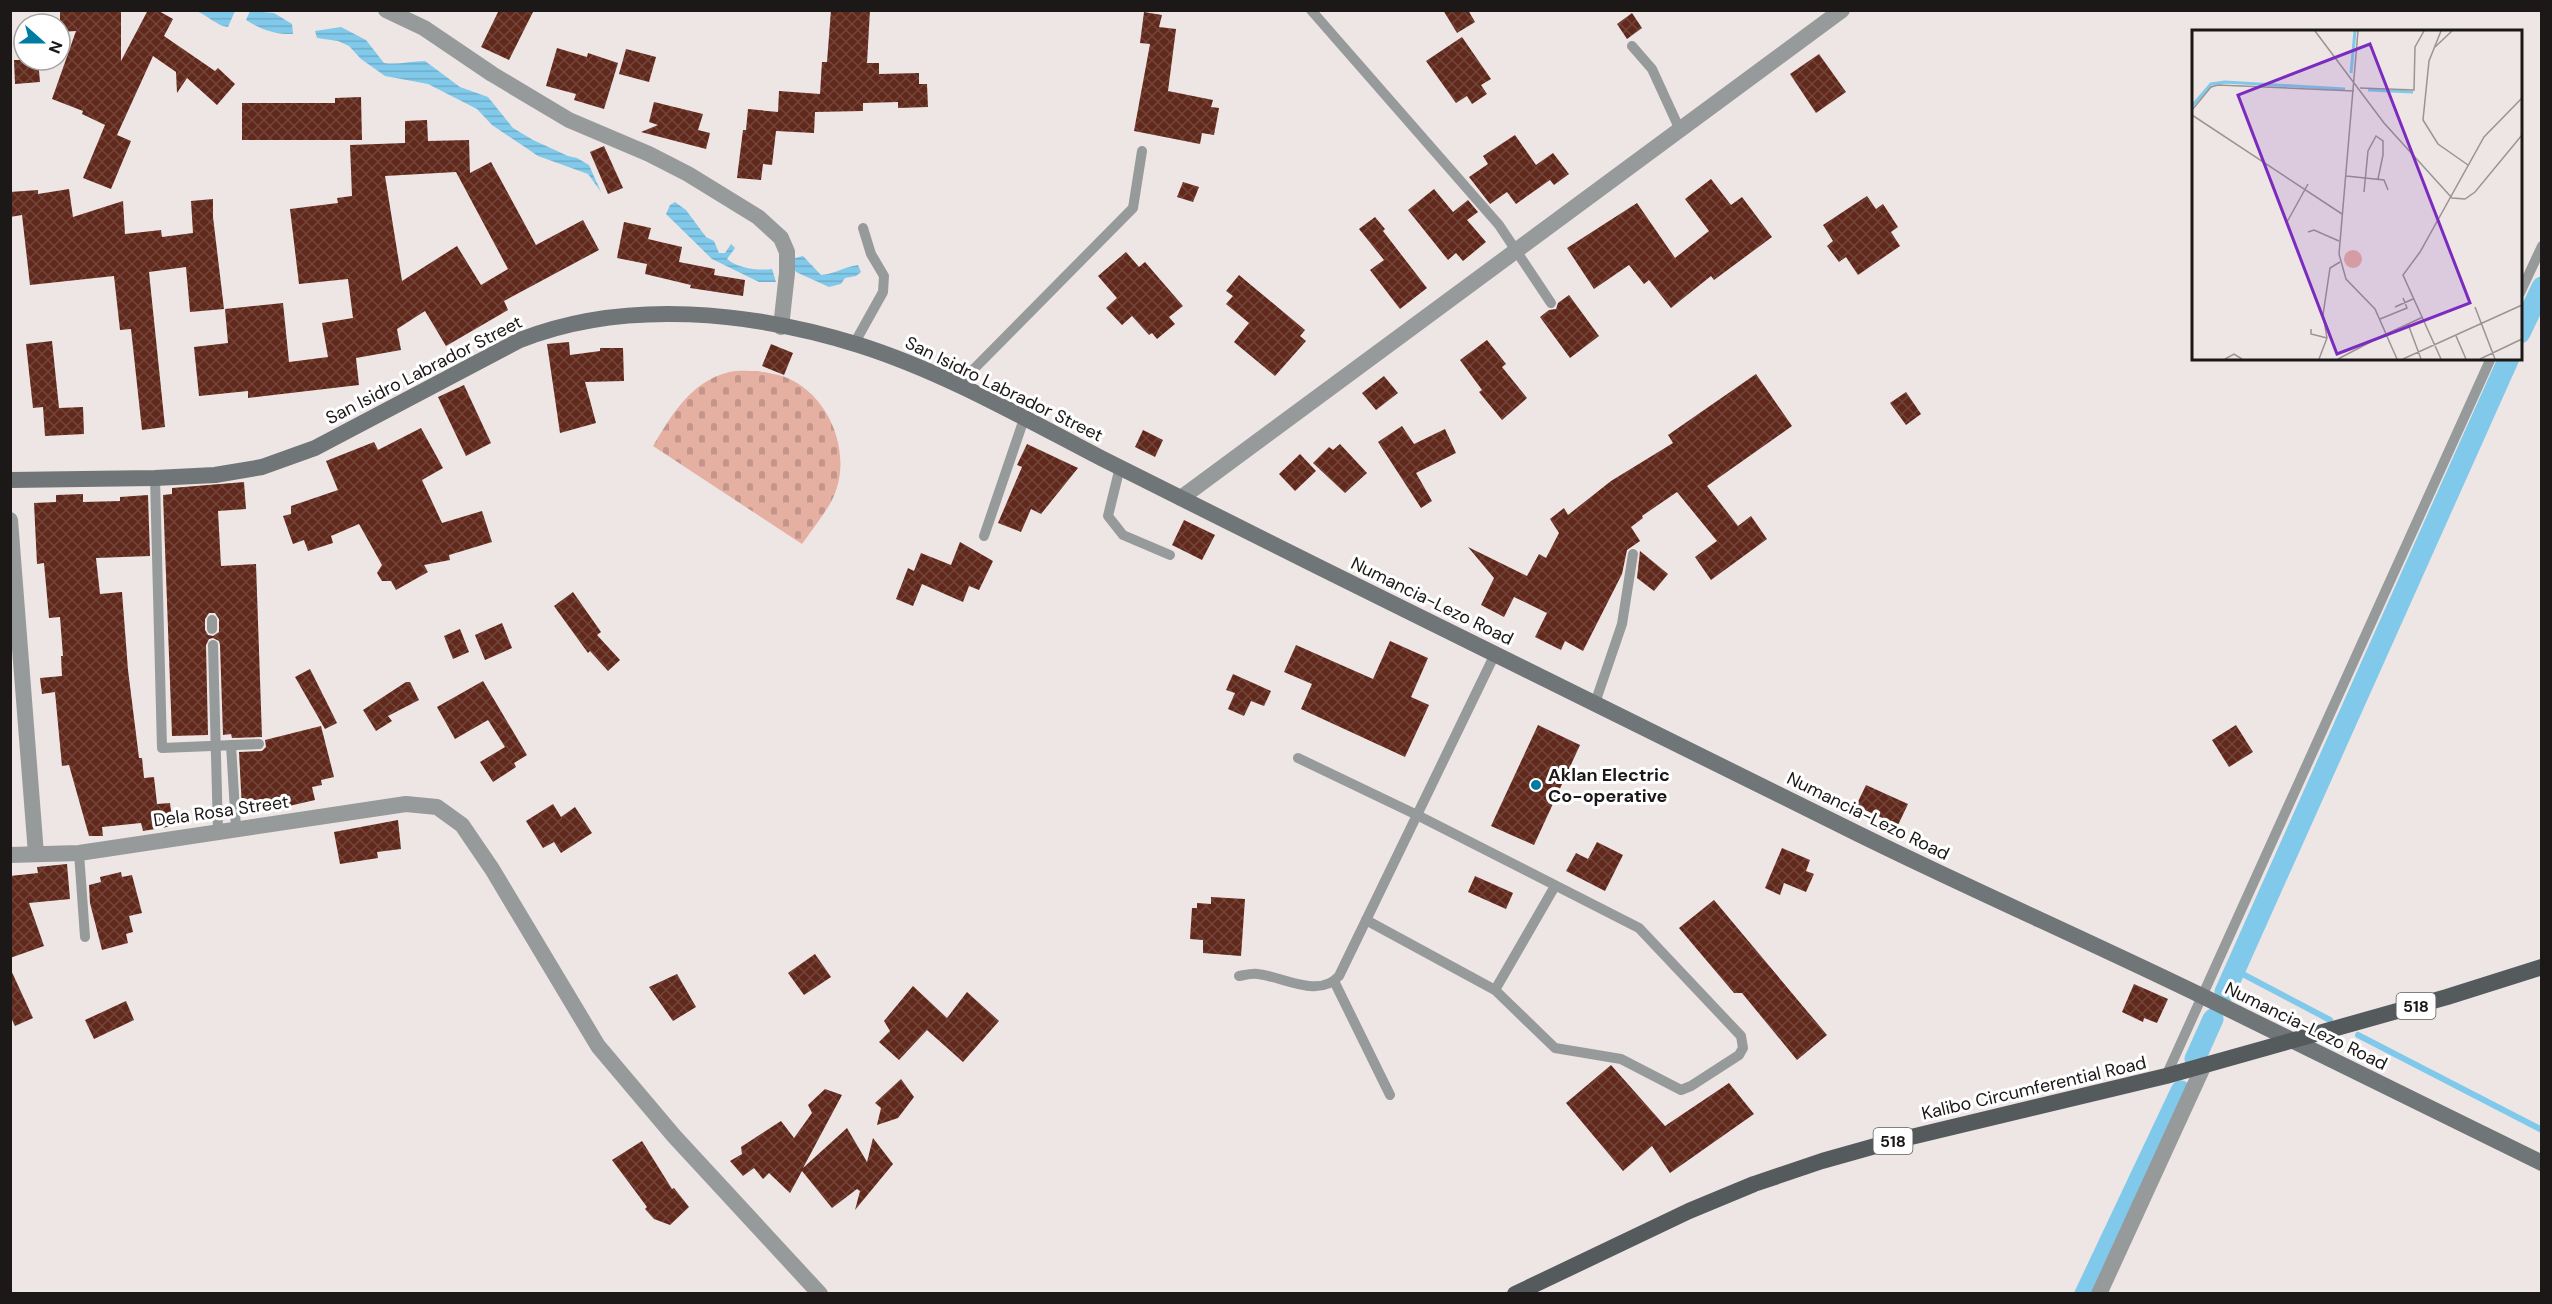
<svg xmlns="http://www.w3.org/2000/svg" width="2552" height="1304" font-family="'DM Sans',sans-serif">
  <defs>
    <pattern id="cemetery-stones" width="16" height="16" patternUnits="userSpaceOnUse" patternTransform="scale(1.5)"><rect width="16" height="16" fill="#e5afa2"/><path d="M2 7V4a2 2 0 0 1 4 0v3zM10 15v-3a2 2 0 0 1 4 0v3z" fill="#c4968b"/></pattern>
    <pattern id="water-rules" width="6" height="5" patternUnits="userSpaceOnUse" patternTransform="scale(1.5)"><rect width="6" height="5" fill="#81c9ea"/><path d="M0 2.5h6" fill="none" stroke="#6facc8"/></pattern>
    <pattern id="building-cross-hatch" width="8" height="8" patternUnits="userSpaceOnUse" patternTransform="scale(1.5)"><rect width="8" height="8" fill="#61281c"/><path d="M0 0l8 8M0 8l8-8" fill="none" stroke="#73453b"/></pattern>
  </defs>
  <rect width="100%" height="100%" fill="#eee6e4"/>
  <path fill="url(#cemetery-stones)" d="M758,371C767,373 776,374 785,377C831,395 855,458 831,502C823,516 812,530 802,544L653,446C672,415 690,382 729,372C738,370 749,371 758,371Z"/>
  <g fill="url(#water-rules)">
    <path d="M196,11L234,10L235,11L228,27C217,26 207,15 196,11Z"/>
    <path d="M250,11L274,13L292,24L293,34C276,35 260,29 246,20Z"/>
    <path d="M341,27L366,40L384,63C398,65 411,61 425,61L460,87L488,97L513,128L533,140L568,156L577,158L589,165L601,192L588,174L538,156L492,125L477,109L428,84L385,76L361,59L349,46L338,41L317,38L315,31Z"/>
    <path d="M675,202L686,210L706,237L714,241L719,253H725L731,244L735,248L727,259C737,268 758,271 772,269L776,282H759L712,259L666,214L670,205Z"/>
    <path d="M803,256L821,275C835,274 843,267 858,265L861,272L856,276L845,278L841,284L829,287L796,272L794,268L795,258Z"/>
  </g>
  <g fill="none" stroke-linecap="round" stroke-linejoin="round">
    <g stroke="#81c9ea" stroke-width="6">
      <path d="M2235,970L2330,1020"/>
      <path d="M2358,1035L2542,1130"/>
    </g>
    <g stroke="#81c9ea" stroke-width="21">
      <path d="M2520,333L2542,287"/>
      <path d="M2225,992L2509,358"/>
      <path d="M2195,1059L2213,1019"/>
      <path d="M2085,1294L2181,1091"/>
    </g>
  </g>
  <g fill="url(#building-cross-hatch)" fill-rule="evenodd">
    <path d="M60,10H121V61L148,10H157L173,19L164,36L215,71L218,68L235,84L217,105L187,78L177,93L176,72L153,56L117,135L131,141L111,189L83,178L105,125L82,114L83,111L52,99L76,31L60,32Z"/>
    <path d="M499,10H534L509,60L481,47Z"/>
    <path d="M831,10H870L867,63H879V74L919,73V84H927L928,107L898,108V102L863,103V111L815,112L814,133L776,131L772,165L763,164L761,180L737,178L743,130H746L748,109L778,112L779,91L820,94L822,62H827Z"/>
    <path d="M1443,10H1468L1475,22L1457,33Z"/>
    <path d="M1144,12L1162,15L1159,27L1176,29L1168,91L1213,100L1211,107L1219,108L1214,135L1202,133L1200,144L1134,131L1150,44L1140,43Z"/>
    <path d="M1632,13L1642,28L1627,39L1617,24Z"/>
    <path d="M1462,37L1491,79L1481,85L1487,94L1472,104L1467,96L1456,103L1426,61Z"/>
    <path d="M557,48L587,57L588,53L618,63L604,109L574,100L576,94L546,86Z"/>
    <path d="M626,49L656,57L649,82L619,74Z"/>
    <path d="M1819,54L1846,92L1816,113L1790,74Z"/>
    <path d="M14,60H38L40,82L15,84Z"/>
    <path d="M361,97L362,140H242V103H335V98Z"/>
    <path d="M654,102L703,114L698,130L710,133L706,149L641,132L658,125L649,122Z"/>
    <path d="M427,120L428,141L469,140L470,173L491,162L536,245L583,220L599,250L504,301L508,310L446,346L425,311L397,329L401,350L356,358L359,385L248,398V391L199,396L194,347L228,343L225,309L283,303L289,362L328,357L322,323L353,318L348,279L299,284L290,209L338,203L337,198L352,196L350,145L405,143V121ZM456,172L508,269L481,285L457,246L402,281L385,176Z"/>
    <path d="M1515,135L1536,165L1553,153L1569,174L1554,185L1550,180L1516,204L1507,192L1490,204L1469,177L1488,164L1483,156Z"/>
    <path d="M604,146L623,188L608,194L590,152Z"/>
    <path d="M1711,179L1731,205L1742,197L1772,237L1714,280L1711,276L1671,308L1649,280L1644,284L1629,265L1594,289L1567,248L1637,203L1675,258L1709,231L1685,199Z"/>
    <path d="M1183,182L1199,187L1193,202L1177,197Z"/>
    <path d="M69,189L73,217L123,201L125,234L161,230L162,237L193,233L191,201L213,199V217L224,309L190,312L186,267L149,272L165,427L142,430L131,329L120,330L114,276L30,285L22,215L10,217V192L38,190V194Z"/>
    <path d="M1434,189L1453,212L1468,200L1478,212L1467,220L1486,242L1463,261L1456,253L1448,260L1408,210Z"/>
    <path d="M1867,196L1876,209L1883,204L1898,227L1891,232L1900,246L1858,275L1846,257L1839,262L1827,246L1833,241L1823,225Z"/>
    <path d="M1375,217L1385,229L1383,231L1427,288L1400,309L1370,270L1384,260L1359,229Z"/>
    <path d="M624,222L651,228L648,239L682,247L679,262L715,269L714,275L745,280L743,296L690,288L691,285L645,274L647,264L617,258Z"/>
    <path d="M1126,252L1139,267L1145,262L1183,306L1169,317L1175,324L1157,339L1152,333L1149,335L1132,316L1122,325L1106,308L1117,298L1098,276Z"/>
    <path d="M1239,275L1305,330L1300,336L1306,341L1275,376L1234,342L1249,323L1226,304L1233,296L1226,291Z"/>
    <path d="M1569,295L1599,336L1570,358L1540,317L1549,310L1556,309L1558,303Z"/>
    <path d="M1487,340L1506,364L1502,367L1527,398L1502,420L1479,392L1482,390L1460,360Z"/>
    <path d="M52,341L59,408L83,407L84,434L45,436L43,407L33,408L26,344Z"/>
    <path d="M569,342L570,355L600,351V348H623L624,381L585,382L596,423L560,433L547,344Z"/>
    <path d="M771,344L793,353L784,375L762,366Z"/>
    <path d="M1756,374L1792,426L1707,486L1738,526L1751,516L1767,539L1711,580L1695,557L1717,541L1677,492L1642,516L1643,518L1631,527L1640,541L1627,550L1622,574L1583,651L1565,641L1561,650L1535,637L1547,613L1514,597L1504,617L1481,605L1494,578L1468,547L1527,576L1539,554L1546,558L1559,533L1550,519L1564,508L1568,515L1611,481L1673,443L1668,435Z"/>
    <path d="M1384,376L1398,393L1376,410L1362,393Z"/>
    <path d="M464,385L491,443L466,456L438,397Z"/>
    <path d="M1906,392L1921,414L1906,425L1890,403Z"/>
    <path d="M1402,426L1414,444L1445,429L1456,453L1416,473L1432,501L1421,508L1378,442Z"/>
    <path d="M421,428L443,468L422,480L442,523L482,511L492,542L449,555L450,560L424,565L428,572L396,590L391,581H382L377,573L382,565L359,524L331,536L333,543L308,551L304,540L293,544L283,516L291,514V506L338,490L326,461L374,442L378,450Z"/>
    <path d="M1143,430L1163,440L1155,457L1135,447Z"/>
    <path d="M1027,444L1078,468L1041,514L1031,509L1021,532L998,523L1022,467L1017,465Z"/>
    <path d="M1340,444L1367,473L1345,493L1313,463L1329,447L1333,450Z"/>
    <path d="M1300,454L1316,471L1295,491L1279,474Z"/>
    <path d="M244,482L246,509L218,511L221,566L256,564L262,737L232,738L231,734L223,735L220,645L219,641L213,638L209,639L206,645L208,735L172,736L163,495L172,494V488ZM209,613H215L219,619V632L213,636L208,635L205,630V619Z"/>
    <path d="M83,494V502L120,501V497L148,495L150,556L96,558L100,594L122,592L128,670L139,758H142L144,778L154,777L157,804L170,803L173,826L143,831L141,823L102,827L103,836H89L69,765L62,766L55,692L42,694L40,678L62,676L61,656H63L60,617L49,618L44,563L37,564L34,503L56,502V495Z"/>
    <path d="M1184,520L1215,535L1202,560L1172,545Z"/>
    <path d="M960,542L993,561L979,590L969,586L963,602L922,584L913,606L896,599L908,568L914,571L921,553L951,565Z"/>
    <path d="M1640,551L1668,574L1654,591L1637,578Z"/>
    <path d="M573,592L601,632L597,635L620,660L608,671L590,651L588,653L554,606Z"/>
    <path d="M502,623L512,648L485,660L475,635Z"/>
    <path d="M460,629L469,652L453,659L444,636Z"/>
    <path d="M1390,641L1428,658L1411,697L1429,705L1405,757L1301,709L1312,684L1284,672L1296,645L1373,679Z"/>
    <path d="M310,669L337,723L325,729L295,677Z"/>
    <path d="M1233,674L1271,691L1264,706L1251,701L1244,716L1228,709L1235,693L1226,690Z"/>
    <path d="M483,681L527,755L514,763L516,767L493,782L480,762L505,747L488,720L455,739L437,707Z"/>
    <path d="M406,682H410L419,700L388,716L392,721L376,731L363,710Z"/>
    <path d="M1538,725L1580,745L1534,845L1491,826Z"/>
    <path d="M2236,725L2253,752L2229,767L2212,740Z"/>
    <path d="M321,726L334,777L321,780L322,785L312,787L315,800L289,806L288,800L242,809L239,752L262,751L266,747L265,740Z"/>
    <path d="M1866,785L1908,804L1898,825L1856,806Z"/>
    <path d="M553,804L561,817L575,807L592,833L561,853L554,842L543,848L526,821Z"/>
    <path d="M398,820L401,849L377,852L378,858L340,864L334,832Z"/>
    <path d="M1597,842L1623,855L1605,891L1566,871L1576,853L1588,859Z"/>
    <path d="M1782,848L1810,860L1806,871L1814,874L1806,892L1784,883L1780,895L1765,888Z"/>
    <path d="M67,864L70,899L29,903L44,946L10,958V876L38,873L37,867Z"/>
    <path d="M121,872L122,877L132,875L142,913L129,916L133,932L126,934L128,943L102,950L90,903L89,885L101,882L100,877Z"/>
    <path d="M1475,876L1513,893L1506,909L1468,892Z"/>
    <path d="M1211,897L1245,899L1241,956L1203,953V940L1190,939L1192,908H1197V903L1211,904Z"/>
    <path d="M1714,900L1827,1035L1797,1060L1742,993H1734L1679,928Z"/>
    <path d="M815,954L831,977L804,995L788,973Z"/>
    <path d="M10,968L33,1018L15,1026L10,1016Z"/>
    <path d="M677,974L696,1007L673,1021L649,987Z"/>
    <path d="M2134,984L2168,999L2157,1023L2144,1018L2143,1022L2122,1012Z"/>
    <path d="M913,986L947,1018L967,992L999,1021L963,1062L927,1030L899,1060L879,1042L890,1031L884,1021Z"/>
    <path d="M126,1001L134,1020L94,1039L85,1020Z"/>
    <path d="M1611,1065L1665,1126L1729,1083L1754,1114L1670,1173L1652,1146L1623,1171L1566,1103Z"/>
    <path d="M901,1079L914,1097L898,1118L877,1125L881,1108L875,1103Z"/>
    <path d="M825,1089L842,1095L803,1168L847,1128L867,1162L873,1138L893,1164L855,1210L860,1191L857,1189L832,1208L802,1171L790,1193L769,1173L763,1179L754,1168L743,1176L730,1161L742,1154L741,1147L781,1121L794,1138L812,1113L808,1105Z"/>
    <path d="M642,1141L672,1189L674,1188L689,1207L670,1225L654,1219L645,1209L647,1207L612,1160Z"/>
  </g>
  <g fill="none" stroke-linecap="round" stroke-linejoin="round">
    <g stroke="#979a9b" stroke-width="10">
      <path d="M1311,10L1499,225L1551,303"/>
      <path d="M1632,46L1652,69L1680,130"/>
      <path d="M2520,293L2542,246"/>
      <path d="M854,344L883,292L884,276L871,254L863,228"/>
      <path d="M958,385L1133,208L1142,151"/>
      <path d="M1120,467L1108,516L1123,535L1170,555"/>
      <path d="M155,478L162,748L259,744"/>
      <path d="M984,536L1024,419"/>
      <path d="M212,620V629"/>
      <path d="M213,645L218,831"/>
      <path d="M1595,703L1622,624L1633,554"/>
      <path d="M231,745L236,828"/>
      <path d="M1298,758L1417,815L1639,928L1741,1036L1743,1048L1739,1055L1691,1086L1681,1090L1621,1059L1555,1048L1495,990L1366,920"/>
      <path d="M79,853L85,937"/>
      <path d="M1239,976C1245,975 1252,973 1258,974C1284,977 1318,999 1339,976L1495,654"/>
      <path d="M1334,981L1390,1095"/>
      <path d="M1495,990L1555,886"/>
      <path d="M2166,1076L2491,358"/>
    </g>
    <g stroke="#979a9b" stroke-width="16">
      <path d="M386,10L424,28L492,74L569,120L649,154L688,174L758,217L781,238L787,252V273L781,327"/>
      <path d="M10,520L36,854"/>
      <path d="M10,855L79,853L406,804L437,807L462,825L492,869L598,1046L674,1136L820,1294"/>
    </g>
    <g stroke="#979a9b" stroke-width="16">
      <path d="M1181,498L1842,10"/>
      <path d="M2099,1294L2204,1065"/>
    </g>
    <path stroke="#707577" stroke-width="16" d="M10,480L155,478L215,475L262,467L315,448L520,340C626,298 753,312 859,345C944,372 1022,417 1101,458C1210,513 1320,568 1430,622C1580,696 1729,771 1879,844C1986,896 2095,944 2202,996C2315,1052 2428,1108 2542,1163"/>
    <path stroke="#555a5d" stroke-width="16" d="M1515,1294L1689,1211L1754,1184L1822,1161L1886,1143L2166,1076L2447,997L2542,967"/>
  </g>
  <circle fill="#007ca3" stroke="#fff" stroke-width="2" cx="1536" cy="785" r="6"/>
  <g text-anchor="middle" dominant-baseline="central" stroke-width="6" stroke-linejoin="round" paint-order="stroke">
    <g fill="#fff" stroke="#5f5d5d" stroke-width="1.5">
      <rect x="2396.5" y="993" width="39" height="26" rx="4.5"/>
      <rect x="1873.5" y="1128" width="39" height="26" rx="4.5"/>
    </g>
    <g font-size="16" font-weight="bold" fill="#1b1817">
      <text x="2416" y="1006">518</text>
      <text x="1893" y="1141">518</text>
    </g>
    <g font-size="18" fill="#1b1817" stroke="#fff">
      <text transform="translate(424 370) rotate(-27)">San Isidro Labrador Street</text>
      <text transform="translate(1004 389) rotate(26)">San Isidro Labrador Street</text>
      <text transform="translate(1432 601) rotate(26)">Numancia-Lezo Road</text>
      <text transform="translate(221 811) rotate(-8)">Dela Rosa Street</text>
      <text transform="translate(1868 816) rotate(26)">Numancia-Lezo Road</text>
      <text transform="translate(2306 1026) rotate(26)">Numancia-Lezo Road</text>
      <text transform="translate(2034 1088) rotate(-13)">Kalibo Circumferential Road</text>
    </g>
    <g font-size="18" font-weight="bold" fill="#1b1817" stroke="#fff" text-anchor="start">
      <text x="1548" y="775">Aklan Electric<tspan x="1548" dy="21">Co-operative</tspan></text>
    </g>
  </g>
  <g transform="translate(2192 30)">
    <rect width="330" height="330" fill="#eee6e4"/>
    <path d="M152 229a9 9 0 1 1 18 0a9 9 0 1 1-18 0Z" fill="#e5afa2"/>
    <path fill="none" stroke="#81c9ea" stroke-width="3" d="M159,43L163,1M176,60L221,62M0,76L19,54L33,52L153,59"/>
    <path fill="none" stroke="#9a9492" stroke-width="1.5" d="M123,1L192,93L260,168L273,169L283,162L330,105M249,1L237,31L231,90L246,114L276,135M243,17L260,1M168,58L222,60L223,17L232,1M0,80L19,57L26,55L162,61M0,85L150,184M154,146L192,150L196,160M172,162L176,121L184,106L191,111V125L186,149M95,192L116,154M116,202L122,200L147,211M203,277L221,269M283,277L303,329M188,289L215,278L211,268M216,294L229,329M119,299V304L135,308M264,306L274,329M33,329L42,324L50,329M127,329L135,308L131,285L138,238L148,232M146,329L194,304L183,279L154,249L147,224L166,1M205,329L194,304L231,287M211,329L330,275M249,329L211,245L228,222L292,107L330,68M288,329L330,309"/>
    <path fill="#7b2cbf" fill-opacity="0.15" stroke="#7b2cbf" stroke-width="3" d="M178,14L278,273L145,324L46,65Z"/>
    <rect width="330" height="330" fill="none" stroke="#1b1817" stroke-width="3"/>
  </g>
  <rect width="2552" height="1304" fill="none" stroke="#1b1817" stroke-width="24"/>
  <g transform="translate(42 42) rotate(111)"><circle r="28" fill="#ffffff" stroke="#a4a3a2" stroke-width="1.5"/>
  <path d="M0-4.5L10 22L0 15L-10 22Z" fill="#007ca3"/>
  <text y="-9" font-size="16" font-weight="bold" text-anchor="middle" fill="#1b1817">N</text>
  </g>
</svg>
